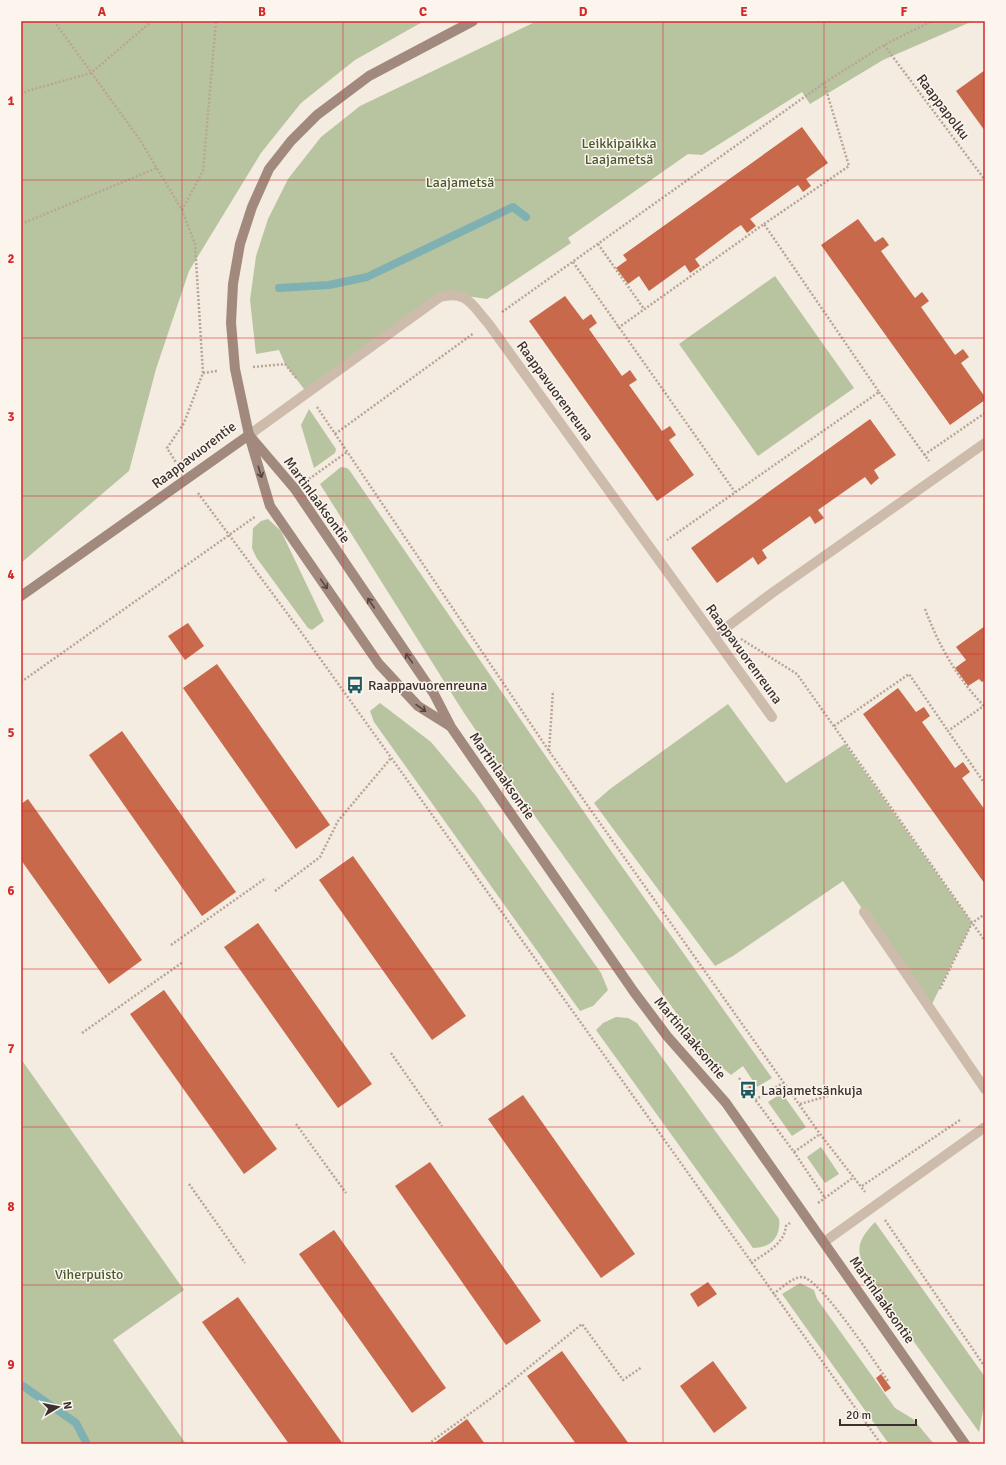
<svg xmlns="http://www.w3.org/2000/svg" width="1006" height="1465" font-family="Signika,sans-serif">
  <rect width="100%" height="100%" fill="#f4ebe1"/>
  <g fill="#b8c4a0">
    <path d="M21,21H424L355,60L301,103L261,153L189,271L156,369L129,471L21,563Z"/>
    <path d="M537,21H973L883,60L810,104L802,92L702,155L688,154L568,238L571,243L487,299L452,294L307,393L285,364L279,350L256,354L250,300L256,256L268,219L288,179L321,137L360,106Z"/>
    <path d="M775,276L854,388L758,456L679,344Z"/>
    <path d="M309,409L336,449L335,453L314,468L301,425Z"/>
    <path d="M341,467L347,468L350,471L606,844L772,1078L757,1087L743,1066L731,1075L705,1053L537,819L464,713L320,484Z"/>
    <path d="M268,519L281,531L324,621L312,630L308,628L256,557L252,548L253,528L261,521Z"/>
    <path d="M380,703L431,742L476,796L601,973L608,990L593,1006L580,1011L374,722L370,711Z"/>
    <path d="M728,704L786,783L845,744L972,923L930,1008L843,881L733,956L715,966L594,803L610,789Z"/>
    <path d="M616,1017L628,1018L637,1023L779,1219C781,1236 772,1248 753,1248L596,1030L603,1023Z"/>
    <path d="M21,1059L184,1290L113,1340L186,1444H21Z"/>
    <path d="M782,1093L806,1127L792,1136L768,1102Z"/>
    <path d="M821,1147L839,1174L825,1183L807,1157Z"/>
    <path d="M875,1222L985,1377V1400L979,1432L868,1278C857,1251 854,1244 875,1222Z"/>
    <path d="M800,1283L814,1290L817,1299L895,1408L913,1419L934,1444H889L782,1294Z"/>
  </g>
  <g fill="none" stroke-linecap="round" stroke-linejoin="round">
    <g stroke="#7fb0b2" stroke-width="8">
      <path d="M279,288L329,285L367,277L513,207L526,217"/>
      <path d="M23,1386L76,1423L87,1444"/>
    </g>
  </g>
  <g fill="#c8694b">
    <path d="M985,70V131L956,91Z"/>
    <path d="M802,127L828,163L806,179L811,186L803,192L798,185L792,189L750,219L756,226L747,233L741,225L735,229L695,259L700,266L690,273L685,265L649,291L639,276L628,284L616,268L627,260L623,255Z"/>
    <path d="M858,219L875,242L883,237L889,245L881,251L915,298L922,292L929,301L921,307L955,355L963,349L969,357L961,363L985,397V400L950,425L821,245Z"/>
    <path d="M565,296L583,320L591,314L597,323L589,329L622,376L630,370L637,380L629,385L662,431L670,426L676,435L669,440L694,475L657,501L529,321Z"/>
    <path d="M870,419L896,455L874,470L879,478L871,485L865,477L818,510L824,518L815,524L810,516L762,550L767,558L758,565L753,557L717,583L691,548Z"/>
    <path d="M188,623L204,646L185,660L168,636Z"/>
    <path d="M985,626V680L982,682L979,679L968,686L955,668L966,660L956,647Z"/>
    <path d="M217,664L330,825L296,849L183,688Z"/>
    <path d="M898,688L916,712L924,707L930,716L922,722L955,768L963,762L970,772L962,778L985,810V884L863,714Z"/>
    <path d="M122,731L236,892L202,916L89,755Z"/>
    <path d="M28,799L142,960L109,984L21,860V804Z"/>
    <path d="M353,856L466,1016L432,1040L319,880Z"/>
    <path d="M258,923L372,1084L338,1108L224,947Z"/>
    <path d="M164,990L277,1149L244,1174L130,1014Z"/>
    <path d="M750,1081L757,1090L753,1093L746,1084Z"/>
    <path d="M523,1095L635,1254L601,1278L488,1119Z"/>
    <path d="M430,1162L541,1321L506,1345L395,1186Z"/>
    <path d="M334,1230L446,1388L412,1413L299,1254Z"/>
    <path d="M708,1282L717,1294L698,1307L690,1294Z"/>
    <path d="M238,1297L343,1444H289L202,1322Z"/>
    <path d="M562,1351L629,1444H576L527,1376Z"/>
    <path d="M713,1361L747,1408L714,1433L680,1386Z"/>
    <path d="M881,1374L891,1388L885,1392L876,1378Z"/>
    <path d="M467,1419L485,1444H433Z"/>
  </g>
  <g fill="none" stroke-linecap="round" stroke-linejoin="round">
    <g stroke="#b9a596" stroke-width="2.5" stroke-dasharray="2 2" stroke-linecap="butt">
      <path d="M54,21L140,140L182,210L195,244L203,373L184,423L167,448L177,464"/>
      <path d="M884,45L985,180"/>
      <path d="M21,95L27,91L91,73L152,21"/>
      <path d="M182,210L203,171L216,21"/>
      <path d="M21,224L157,168"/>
      <path d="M764,224L849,166L824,83"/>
      <path d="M598,244L644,309"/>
      <path d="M573,262L735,492"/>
      <path d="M502,312L824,83L884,45L932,21"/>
      <path d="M618,328L764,224L879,392L667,540"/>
      <path d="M253,367L285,364L297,379"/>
      <path d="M203,373L217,371"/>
      <path d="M879,392L929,461"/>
      <path d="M317,407L549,751L820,1134L865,1192"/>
      <path d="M335,434L474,333"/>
      <path d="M924,455L985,413"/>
      <path d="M309,479L347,452"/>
      <path d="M198,493L304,636L584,1027L881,1444"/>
      <path d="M925,609C939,646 957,678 985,707"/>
      <path d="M741,639L797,674L985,941"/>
      <path d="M21,682L256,516"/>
      <path d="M985,705L948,731L985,784"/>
      <path d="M834,726L909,674L948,731"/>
      <path d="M549,751L553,691"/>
      <path d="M275,891L320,857L338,821L391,758"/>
      <path d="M171,945L266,878"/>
      <path d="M940,989L972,923L985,914"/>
      <path d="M82,1033L183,962"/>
      <path d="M391,1053L442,1126"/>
      <path d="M739,1078L794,1152L825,1198"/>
      <path d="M755,1100L783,1083"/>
      <path d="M800,1104L828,1096"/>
      <path d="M296,1124L346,1193"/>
      <path d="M794,1152L820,1134"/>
      <path d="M189,1184L245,1263"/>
      <path d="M862,1186L960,1120"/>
      <path d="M818,1203L854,1177"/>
      <path d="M885,1220L985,1367"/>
      <path d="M751,1263C765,1253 784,1245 786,1226L790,1223"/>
      <path d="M773,1294C781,1289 792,1277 802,1277C820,1278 875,1363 888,1381"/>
      <path d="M428,1444L490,1399L582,1324L623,1380L642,1367"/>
    </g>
    <g stroke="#cdbbac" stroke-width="10">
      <path d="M715,636L772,593L985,443"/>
      <path d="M864,912L985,1089"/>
    </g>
    <g stroke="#cdbbac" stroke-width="10">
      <path d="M249,435L440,297C467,290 472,305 488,323L772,717"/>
      <path d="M824,1242L985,1127"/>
    </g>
    <g stroke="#a18a7d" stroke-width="10">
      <path d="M249,435L295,489L434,694L451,727L634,992L667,1036L726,1103L965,1444"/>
      <path d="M21,596L249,435"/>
      <path d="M450,726L418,706L379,664L270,506L249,435L235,369L231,323L233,284L240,244L252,207L269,169L291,141L317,115L369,76L473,21"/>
    </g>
  </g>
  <defs><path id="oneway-shaft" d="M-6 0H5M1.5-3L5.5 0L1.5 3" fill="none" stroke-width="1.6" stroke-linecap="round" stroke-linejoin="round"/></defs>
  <g stroke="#544640">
    <use href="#oneway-shaft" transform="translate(260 472) rotate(73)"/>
    <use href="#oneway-shaft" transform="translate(324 584) rotate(55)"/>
    <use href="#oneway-shaft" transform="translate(371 603) rotate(-124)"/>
    <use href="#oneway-shaft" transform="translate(409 658) rotate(-125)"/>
    <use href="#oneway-shaft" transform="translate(421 708) rotate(35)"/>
  </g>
  <path fill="none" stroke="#d62828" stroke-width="1" stroke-opacity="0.55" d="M182,21V1444M343,21V1444M503,21V1444M663,21V1444M824,21V1444M21,180H985M21,338H985M21,496H985M21,654H985M21,811H985M21,969H985M21,1127H985M21,1285H985"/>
  <defs>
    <g id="bus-bare" transform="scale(1.38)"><path d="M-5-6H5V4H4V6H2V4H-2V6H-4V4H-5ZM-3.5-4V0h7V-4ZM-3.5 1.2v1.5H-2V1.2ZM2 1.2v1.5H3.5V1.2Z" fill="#1f5a5e" stroke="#fbf5ee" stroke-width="2.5" paint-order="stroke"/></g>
  </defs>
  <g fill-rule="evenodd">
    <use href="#bus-bare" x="355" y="685"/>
    <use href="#bus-bare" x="748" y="1090"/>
  </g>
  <g text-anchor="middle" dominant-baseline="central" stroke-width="3" stroke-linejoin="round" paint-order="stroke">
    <g font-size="14" fill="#3b302b" stroke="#fbf5ee">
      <text transform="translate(943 107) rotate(53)">Raappapolku</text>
      <text transform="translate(555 391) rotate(54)">Raappavuorenreuna</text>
      <text transform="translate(194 455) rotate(-37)">Raappavuorentie</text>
      <text transform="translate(317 500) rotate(54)">Martinlaaksontie</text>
      <text transform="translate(744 654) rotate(54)">Raappavuorenreuna</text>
      <text transform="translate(502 776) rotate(55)">Martinlaaksontie</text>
      <text transform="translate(690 1038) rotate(50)">Martinlaaksontie</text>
      <text transform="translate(882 1300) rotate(55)">Martinlaaksontie</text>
    </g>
    <g font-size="14" fill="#4a5a2e" stroke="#fbf5ee">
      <text x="619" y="143">Leikkipaikka<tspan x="619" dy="16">Laajametsä</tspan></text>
      <text x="460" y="182">Laajametsä</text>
      <text x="89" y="1274">Viherpuisto</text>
    </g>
    <g font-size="14" fill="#3b302b" stroke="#fbf5ee" text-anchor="start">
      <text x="368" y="685">Raappavuorenreuna</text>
      <text x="761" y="1090">Laajametsänkuja</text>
    </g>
  </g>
  <rect width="1006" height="1465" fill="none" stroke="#fbf5ee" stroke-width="44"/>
  <g transform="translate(58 1407) rotate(80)" stroke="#fbf5ee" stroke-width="3" paint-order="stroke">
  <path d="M0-3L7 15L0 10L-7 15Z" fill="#3b302b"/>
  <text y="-6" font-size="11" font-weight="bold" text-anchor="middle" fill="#3b302b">N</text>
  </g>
  <path d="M840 1419v6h76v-6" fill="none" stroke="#3b302b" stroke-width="2"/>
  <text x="846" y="1419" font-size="12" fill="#3b302b" stroke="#fbf5ee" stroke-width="3" paint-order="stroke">20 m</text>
  <rect x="22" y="22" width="962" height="1421" fill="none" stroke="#d62828" stroke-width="1.5"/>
  <g font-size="13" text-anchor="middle" font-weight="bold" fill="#d62828">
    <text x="102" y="16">A</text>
    <text x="262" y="16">B</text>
    <text x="423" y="16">C</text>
    <text x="583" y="16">D</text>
    <text x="744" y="16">E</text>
    <text x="904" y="16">F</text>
    <text x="11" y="105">1</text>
    <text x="11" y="263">2</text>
    <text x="11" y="421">3</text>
    <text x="11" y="579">4</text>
    <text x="11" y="737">5</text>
    <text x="11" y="895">6</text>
    <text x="11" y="1053">7</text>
    <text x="11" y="1211">8</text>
    <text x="11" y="1369">9</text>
  </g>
</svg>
